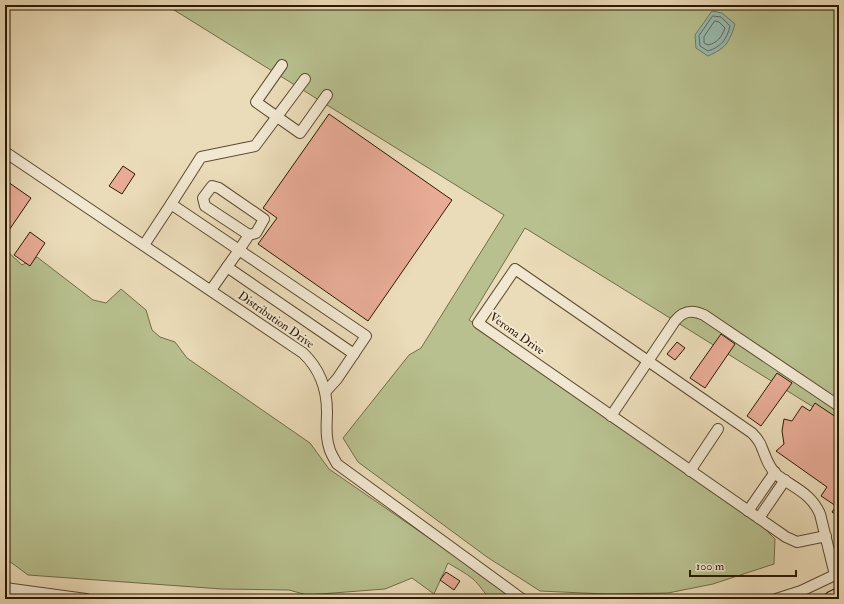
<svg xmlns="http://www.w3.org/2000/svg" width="844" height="604" font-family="'IM FELL Double Pica',serif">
  <rect width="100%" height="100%" fill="#ebdcb9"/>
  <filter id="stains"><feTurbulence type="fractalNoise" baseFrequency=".005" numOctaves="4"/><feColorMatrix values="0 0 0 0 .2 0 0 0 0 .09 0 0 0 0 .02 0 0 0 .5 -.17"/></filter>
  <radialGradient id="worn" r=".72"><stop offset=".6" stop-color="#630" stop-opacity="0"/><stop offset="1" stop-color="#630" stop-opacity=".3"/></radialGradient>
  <g fill="#b8c08f" stroke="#726c48">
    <path d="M166,5H839V423L525,228L469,320L757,521L775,539L774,564L713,584L668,593L605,594L540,591L487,557L358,462L343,438L409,355L421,348L504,215Z"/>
    <path d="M5,249L22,265L37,257L93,300L106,303L121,289L146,310L152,330L160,337L175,342L187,358L310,443L329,469L510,594L506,599C482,599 488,593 473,579C466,573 456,568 448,563L434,594L412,578L385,589L307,595L289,590L222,589L28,575L5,558Z"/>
  </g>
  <path fill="#98bbb1" stroke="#6d7a6b" d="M712,11L722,13L735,24C729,43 726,48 708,56L696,48L695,35Z"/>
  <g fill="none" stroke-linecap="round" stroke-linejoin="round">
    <g stroke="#626a5a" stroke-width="1">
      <path d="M713,16L721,17L730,26C727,39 721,47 708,51L700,46L699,36Z"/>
      <path d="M715,21L719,22L725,28C722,37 717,43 708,45L704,43V37Z"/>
    </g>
  </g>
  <g fill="#e8ab96" stroke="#2c1902">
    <path d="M329,114L452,200L368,321L258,244L277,218L263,208Z"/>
    <path d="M123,166L135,174L122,194L109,186Z"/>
    <path d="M8,182L31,198L5,236V186Z"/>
    <path d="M30,232L45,243L30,266L14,255Z"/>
    <path d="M721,334L735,344L705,388L690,378Z"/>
    <path d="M677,342L685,348L675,360L667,354Z"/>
    <path d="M777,373L792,383L761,426L747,416Z"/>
    <path d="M815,403L839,419V517L832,512L836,506L821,496L827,487L776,451L784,444L782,431L784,419L792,421L802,406L810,411Z"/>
    <path d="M446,572L460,581L454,590L440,580Z"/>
  </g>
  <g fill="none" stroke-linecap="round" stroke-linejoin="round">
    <g stroke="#5c4a30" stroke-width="12">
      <g id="minor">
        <path d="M282,65L256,102L300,133L327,95"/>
        <path d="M5,152L303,353C320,369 327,389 327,412C327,424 325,435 329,447C330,453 334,458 337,464L522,599"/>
        <path d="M171,204L201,157L255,146L305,79"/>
        <path d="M144,245L171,204L239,250L249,235L205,206L203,198L212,186L219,188L264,219L256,233L249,235"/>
        <path d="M227,267L354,354"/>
        <path d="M211,290L239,250L366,336L337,379L326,391"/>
        <path d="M611,416L675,321C683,311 692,309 704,315L839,406"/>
        <path d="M690,471L718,429"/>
        <path d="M748,511L775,472"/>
        <path d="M759,518L785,480"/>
        <path d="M826,536L797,542L786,537L478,323L515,269L752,433C756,437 760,442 762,448C766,458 769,468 777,475C794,488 811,493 820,514L835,575"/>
        <path d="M5,588L86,599"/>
        <path d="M776,599L801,591L839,573"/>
      </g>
    </g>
    <g stroke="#2c1902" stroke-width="16">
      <path id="highway" d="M831,599L839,595"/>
    </g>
    <use href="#minor" stroke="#f2e8d2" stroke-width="10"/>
    <use href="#highway" stroke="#ebdcb9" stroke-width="14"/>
  </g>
  <g text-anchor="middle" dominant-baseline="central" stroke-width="4" stroke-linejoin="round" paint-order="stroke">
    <g font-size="12" fill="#2c1902" stroke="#f2e8d2">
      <text transform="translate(276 320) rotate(35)">Distribution Drive</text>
      <text transform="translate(517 334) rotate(35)">Verona Drive</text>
    </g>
  </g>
  <rect width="844" height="604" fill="none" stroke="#ebdcb9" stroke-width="20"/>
  <rect x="6" y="6" width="832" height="592" fill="none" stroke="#2c1902" stroke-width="2"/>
  <rect x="10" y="10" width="824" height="584" fill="none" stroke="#2c1902"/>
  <path d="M690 570v6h106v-6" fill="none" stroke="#2c1902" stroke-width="2"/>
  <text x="696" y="570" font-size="12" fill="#2c1902" stroke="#f2e8d2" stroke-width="3" paint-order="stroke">100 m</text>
  <rect width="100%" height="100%" filter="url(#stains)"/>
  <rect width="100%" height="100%" fill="url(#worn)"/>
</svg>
